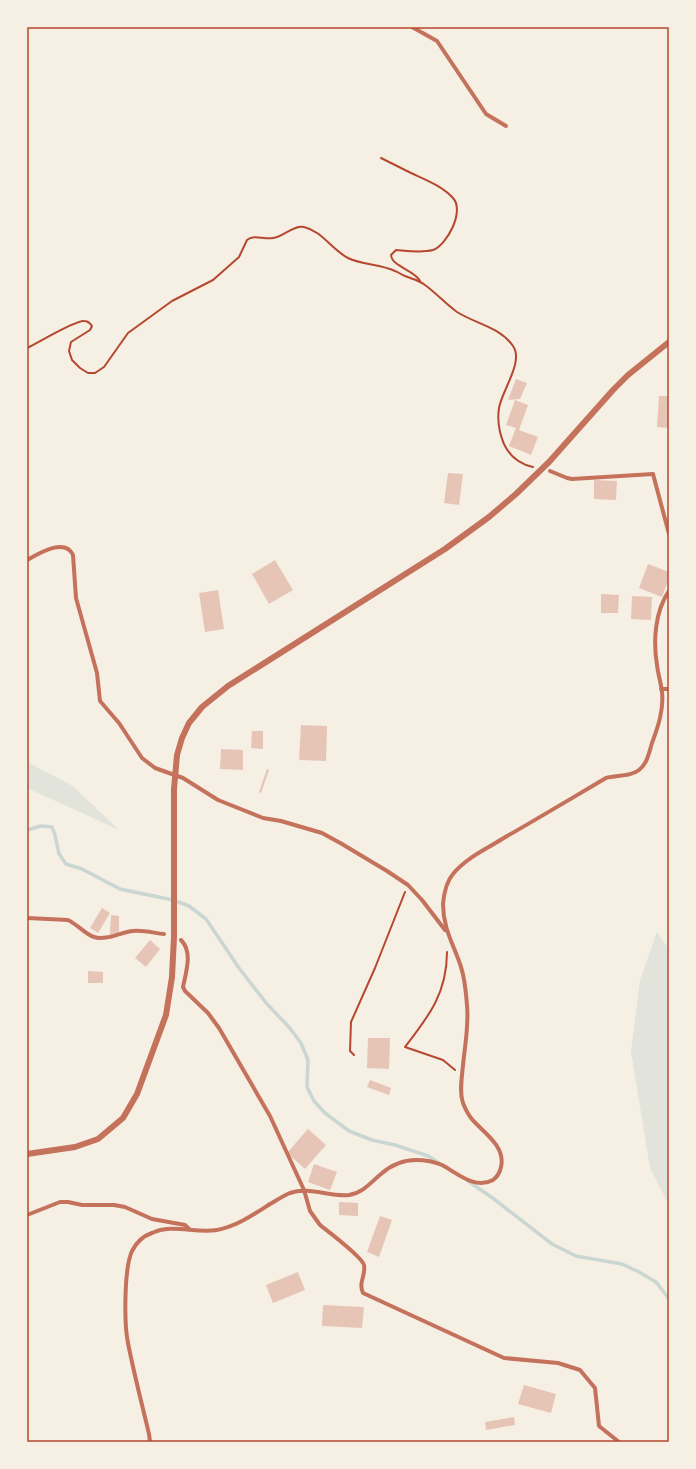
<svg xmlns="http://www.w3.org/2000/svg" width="696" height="1469" font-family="Merriweather,serif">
  <rect width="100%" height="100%" fill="#f6efe4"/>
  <g fill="#e2e4dc">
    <path d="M27,762L73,786L119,830L27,788Z"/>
    <path d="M657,932L669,949V1205L650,1168L631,1052L640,980Z"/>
  </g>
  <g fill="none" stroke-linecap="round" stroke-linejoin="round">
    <g stroke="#c9d6d2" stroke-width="3.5">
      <path d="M27,830L41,826L52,827L55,835L59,854L66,864L82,869L120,889L173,900L189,906L206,919L239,968L267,1004L289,1027L301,1043L308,1060L307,1087L314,1101L325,1113L349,1131L372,1140L395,1145L428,1156L439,1163"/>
      <path d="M468,1181L494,1199L552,1244L576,1256L622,1264L639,1272L656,1282L669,1299"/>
    </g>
  </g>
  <g fill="#e6c5b7">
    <path d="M516,379L527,383L520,399L508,400Z"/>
    <path d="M659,396H669V428L657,427Z"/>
    <path d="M515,400L528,405L519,430L538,437L531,455L509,446L516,428L506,425Z"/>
    <path d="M448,473L463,474L459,505L444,503Z"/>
    <path d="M594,480L617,481L616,500L594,499Z"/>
    <path d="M275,560L293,590L269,604L252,574Z"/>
    <path d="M648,564L669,572V578L662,597L639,588Z"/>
    <path d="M218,590L224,629L205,632L199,593Z"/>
    <path d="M601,594L619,595L618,613H601Z"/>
    <path d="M632,596L652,597L651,620L631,619Z"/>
    <path d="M301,725L327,726L326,761L299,760Z"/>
    <path d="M252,731H263V749L251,748Z"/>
    <path d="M221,749L243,750V770L220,769Z"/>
    <path d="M267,769L269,770L261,793L259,792Z"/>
    <path d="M102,908L110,913L98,933L90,928Z"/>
    <path d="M111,915L119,916V934H110Z"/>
    <path d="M150,940L160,949L146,967L135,958Z"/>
    <path d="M88,971L103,972V983H88Z"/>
    <path d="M368,1038H390L389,1069L367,1068Z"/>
    <path d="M370,1080L391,1088L389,1095L367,1087Z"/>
    <path d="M308,1129L326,1145L305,1169L287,1153Z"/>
    <path d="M314,1164L337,1172L330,1190L308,1182Z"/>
    <path d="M339,1202L358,1203V1216L339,1215Z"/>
    <path d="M380,1216L392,1220L379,1257L367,1252Z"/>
    <path d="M298,1272L305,1290L273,1303L266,1285Z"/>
    <path d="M323,1305L364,1307L362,1328L322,1326Z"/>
    <path d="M524,1385L556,1394L551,1413L518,1404Z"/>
    <path d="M514,1417L515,1425L486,1430L485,1422Z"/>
  </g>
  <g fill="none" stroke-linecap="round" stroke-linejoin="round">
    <g stroke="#b5482f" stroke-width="2">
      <path d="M381,158C391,163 401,168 411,173C426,180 442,186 453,198C465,211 447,245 433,250C422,253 408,251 396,250L391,255C392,267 415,270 420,281"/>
      <path d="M27,348C38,343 75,320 84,321C88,321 90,323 92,326L90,330L71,342L69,351L72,360L80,368L88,373H95L104,367L128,333L172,301L213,280L239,257L247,240C254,234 264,240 273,238C283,237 293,225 304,227C322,231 332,250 348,258C362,265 380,264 395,271C398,272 402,275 405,276C412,279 419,280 425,285C436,293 446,304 457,312C476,324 500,327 513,346C524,362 502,390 499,408C497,421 499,432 504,444C510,457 520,464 533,467"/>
      <path d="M447,952C447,993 429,1016 405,1047L443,1060L455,1070"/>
      <path d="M354,1055L350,1051L351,1022L375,968L405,892"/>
    </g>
    <g stroke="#c5725c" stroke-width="4">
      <path d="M412,27L437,41L486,114L506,126"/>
      <path d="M550,471L567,478L572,479L653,474L669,534"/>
      <path d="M27,560C38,554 65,537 73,555L76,598L97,673L100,701L119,723L142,758L155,768L183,778L218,800L263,818L281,821L322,833L342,844L387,871L408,885L422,900L445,930"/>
      <path d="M661,689H669"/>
      <path d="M27,918L68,920C77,924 86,935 94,937C106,941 121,932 133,931C144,930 154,933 164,934"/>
      <path d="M181,940C193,952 186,972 183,987L185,991L208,1013L219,1028L270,1116L304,1190L310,1211L320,1225C329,1232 362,1257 364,1265C366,1276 358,1282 363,1293L504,1358L558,1363L580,1370L595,1388L599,1426L619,1442"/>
      <path d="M27,1215L60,1202H68L82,1205H114L125,1207L152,1219L185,1225L189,1229"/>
      <path d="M150,1442L149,1434C142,1404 134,1374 128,1343C124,1324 124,1268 132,1251C136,1243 143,1236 152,1233C172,1223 195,1234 217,1230C237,1226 253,1215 270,1204C277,1200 283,1196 290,1193C309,1186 329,1197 349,1195C363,1193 371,1182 381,1174C390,1166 403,1160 416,1160C424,1160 435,1162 442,1165C457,1173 475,1190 493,1180C497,1177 500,1172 501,1167C506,1145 482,1132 471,1118C468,1114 465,1108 463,1103C459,1091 462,1077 463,1065C465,1045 469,1025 467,1005C466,992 465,979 461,967C454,945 443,929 443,904C444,893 446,882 453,874C466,858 485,850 502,839C537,819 572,798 606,778C617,775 630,777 639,770C647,764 649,753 652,743C658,727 664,709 662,692C661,683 658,674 657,665C653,641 655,611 669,591"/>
    </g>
    <path stroke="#c5725c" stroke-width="6" d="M27,1154L75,1147L98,1139L123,1118L137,1094L166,1015L172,977L174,937V789L177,755L182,738L189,723L202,707L228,686L445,549L489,517L516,494L549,462L613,390L628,375L669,342"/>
  </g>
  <rect width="696" height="1469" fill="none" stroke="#f6efe4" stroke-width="56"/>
  <rect x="28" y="28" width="640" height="1413" fill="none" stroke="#b5482f" stroke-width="1.5"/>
</svg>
